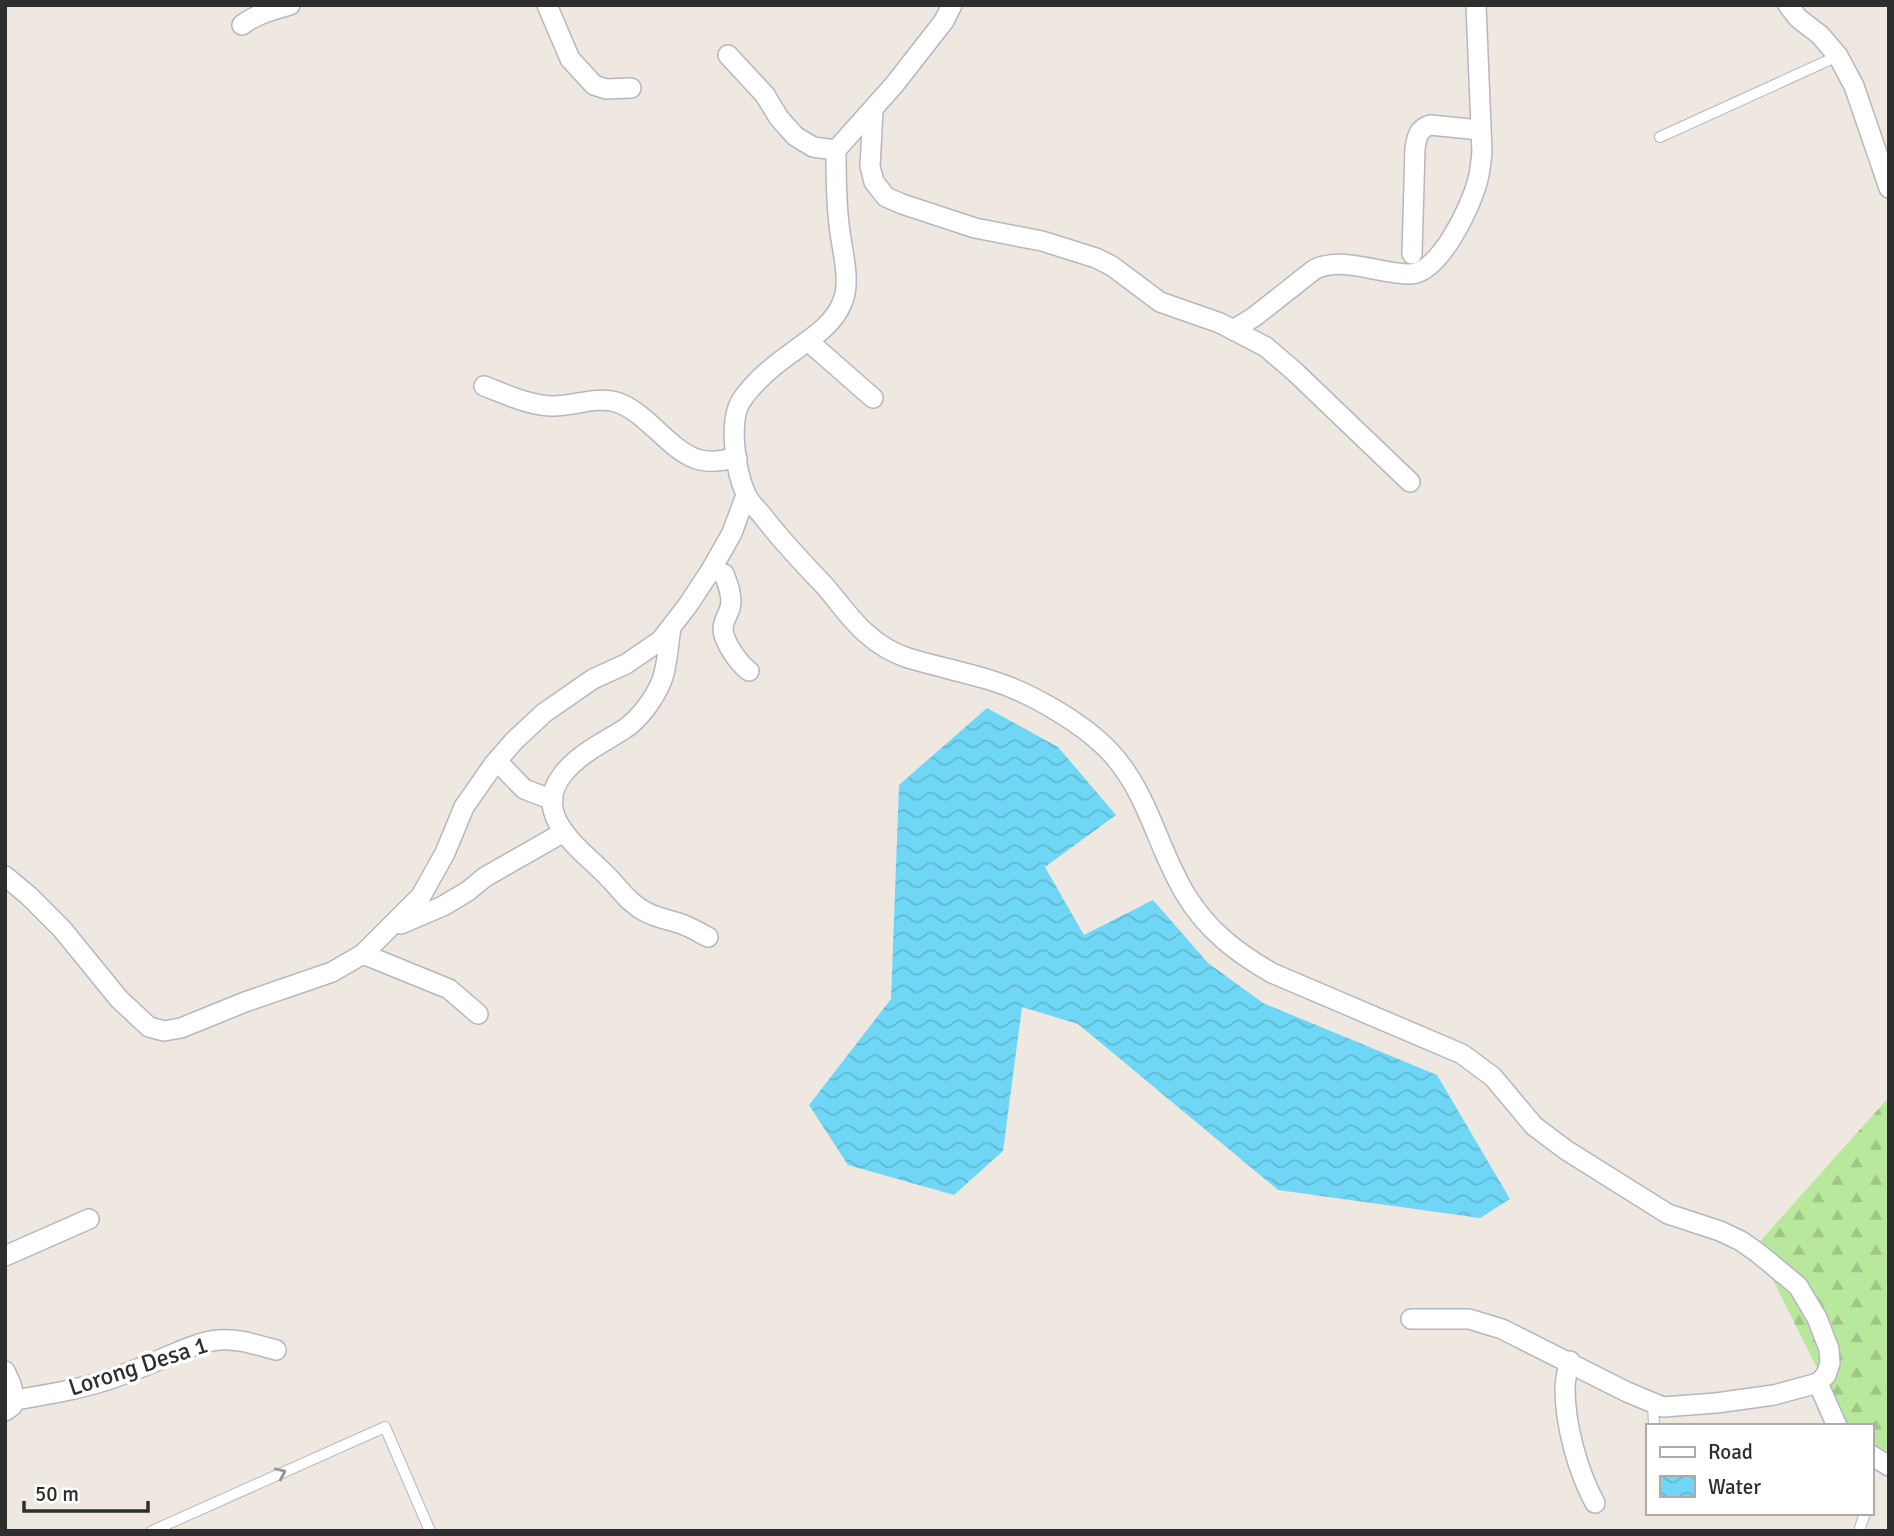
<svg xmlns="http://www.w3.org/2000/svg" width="1894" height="1536" font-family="Signika,sans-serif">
  <defs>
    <pattern id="forest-firs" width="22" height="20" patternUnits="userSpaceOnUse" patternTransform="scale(1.75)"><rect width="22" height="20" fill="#b8e89b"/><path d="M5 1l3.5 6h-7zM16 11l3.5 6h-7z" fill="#9ec786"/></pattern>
    <pattern id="water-waves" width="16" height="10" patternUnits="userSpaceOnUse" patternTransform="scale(1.75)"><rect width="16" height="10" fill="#6fd7f5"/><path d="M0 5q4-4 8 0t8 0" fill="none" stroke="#60b9d2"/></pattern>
  </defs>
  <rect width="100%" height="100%" fill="#efe8e0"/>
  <path fill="url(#forest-firs)" d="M1889,1097V1452L1871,1443V1426H1846L1756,1246Z"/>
  <path fill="url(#water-waves)" d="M987,708L1058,747L1116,815L1045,867L1084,935L1153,900L1208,963L1263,1003L1437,1075L1510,1199L1480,1218L1278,1190L1078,1024L1022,1007L1003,1151L954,1195L848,1165L809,1105L891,999L899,785Z"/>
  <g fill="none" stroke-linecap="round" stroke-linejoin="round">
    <g stroke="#b4b7c1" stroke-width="12">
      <g id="service">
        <path d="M1660,137L1838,56"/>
        <path d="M1653,1403L1654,1426"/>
        <path d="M152,1531L385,1427L430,1531"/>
        <path d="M1859,1531L1865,1513"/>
      </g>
    </g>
    <g stroke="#b4b7c1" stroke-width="22">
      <g id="minor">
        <path d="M547,5L570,59L594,85L606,89L631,88"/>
        <path d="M952,5L944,21L894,85L836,150C836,175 836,200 839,224C841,247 852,282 842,303C833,325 813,337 794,351C774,365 754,381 741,401C728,422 736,473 746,494C749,502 757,509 762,515C780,539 801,561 822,583C837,599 850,620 867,634C879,645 893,653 908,658C935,666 963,672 990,680C1030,692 1085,724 1112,754C1149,795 1158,850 1186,895C1207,930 1237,953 1272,973L1462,1054L1493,1077L1534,1126L1566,1150L1668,1214L1720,1231L1741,1241L1758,1253L1798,1286L1817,1318L1829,1349L1830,1363L1826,1375L1818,1383L1837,1426"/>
        <path d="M1788,5L1798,18L1820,35L1838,56L1854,86L1889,188"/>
        <path d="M242,25C256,14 273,10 290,5"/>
        <path d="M728,55L765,95L779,118L795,136L813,147L836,150"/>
        <path d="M873,111L870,166L874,182L886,197L902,204L975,228L1042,241L1096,258L1112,266L1160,302L1220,323L1266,347L1294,371L1410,482"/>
        <path d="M1412,254L1415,148C1417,137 1418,129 1430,125L1480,130"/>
        <path d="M1233,330L1254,317L1315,269C1345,256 1378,274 1410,274C1439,274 1470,208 1477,183C1480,173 1481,162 1482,152L1476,5"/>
        <path d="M808,341L873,398"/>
        <path d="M484,386C505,394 528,405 551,406C572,407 595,396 616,402C644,410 668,448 694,458C708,464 724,460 737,458"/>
        <path d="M711,570L724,574C728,584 733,597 730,608C728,615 723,621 723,629C723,641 739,664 749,671"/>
        <path d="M671,628C668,644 668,664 662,680C655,698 639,720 623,730C602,743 579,754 563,774C529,817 584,851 609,878C620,889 629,903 644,911C656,918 671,920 684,925C692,928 700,933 708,937"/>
        <path d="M497,761L524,789L553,800"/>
        <path d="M5,876L29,896L62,929L119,999L149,1027L164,1031L181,1028L245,1002L332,972L363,954L421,896L445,853L464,807L494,764L514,741L544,713L593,679L626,664L661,640L688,605L711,570L732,533L746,495"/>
        <path d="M401,924L443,906L468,891L485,877L564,832"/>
        <path d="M363,954L449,989L478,1014"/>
        <path d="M5,1256L89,1219"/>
        <path d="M1411,1319H1469L1502,1329L1627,1392L1663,1407L1716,1403L1774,1395L1818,1383"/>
        <path d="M1570,1361C1567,1371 1565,1380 1565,1389C1565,1425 1578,1472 1595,1503"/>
        <path d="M5,1371L11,1384L15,1400"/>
        <path d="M5,1411L12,1406L15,1400C49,1394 83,1389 116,1377C133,1371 150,1364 166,1357C183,1350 199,1342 218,1340C238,1338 257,1345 276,1350"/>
        <path d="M1871,1455L1889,1466"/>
      </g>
    </g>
    <use href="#service" stroke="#fff" stroke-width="10"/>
    <use href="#minor" stroke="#fff" stroke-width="19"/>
  </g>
  <defs><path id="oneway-chevron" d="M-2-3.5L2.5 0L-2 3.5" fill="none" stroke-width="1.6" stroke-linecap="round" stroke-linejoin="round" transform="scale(1.75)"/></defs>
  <use stroke="#969696" href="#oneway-chevron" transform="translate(281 1473) rotate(-24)"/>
  <g text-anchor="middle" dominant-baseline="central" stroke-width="7" stroke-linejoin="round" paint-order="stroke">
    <g font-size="24" fill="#2e2e2e" stroke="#fff">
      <text transform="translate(138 1366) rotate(-18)">Lorong Desa 1</text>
    </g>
  </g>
  <rect width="1894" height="1536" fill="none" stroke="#2e2e2e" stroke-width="14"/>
  <rect x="1646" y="1424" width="228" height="91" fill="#ffffff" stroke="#ababab" stroke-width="2"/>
  <rect x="1660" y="1447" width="35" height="10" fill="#ffffff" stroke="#ababab" stroke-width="2"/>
  <text x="1708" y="1459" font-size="21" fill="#2e2e2e">Road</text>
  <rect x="1660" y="1476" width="35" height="21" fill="url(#water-waves)" stroke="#ababab" stroke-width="2"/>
  <text x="1708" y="1494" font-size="21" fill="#2e2e2e">Water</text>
  <path d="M24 1501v10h124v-10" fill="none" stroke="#2e2e2e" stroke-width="3.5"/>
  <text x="35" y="1501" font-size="21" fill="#2e2e2e" stroke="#ffffff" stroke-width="5" paint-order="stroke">50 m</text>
</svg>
